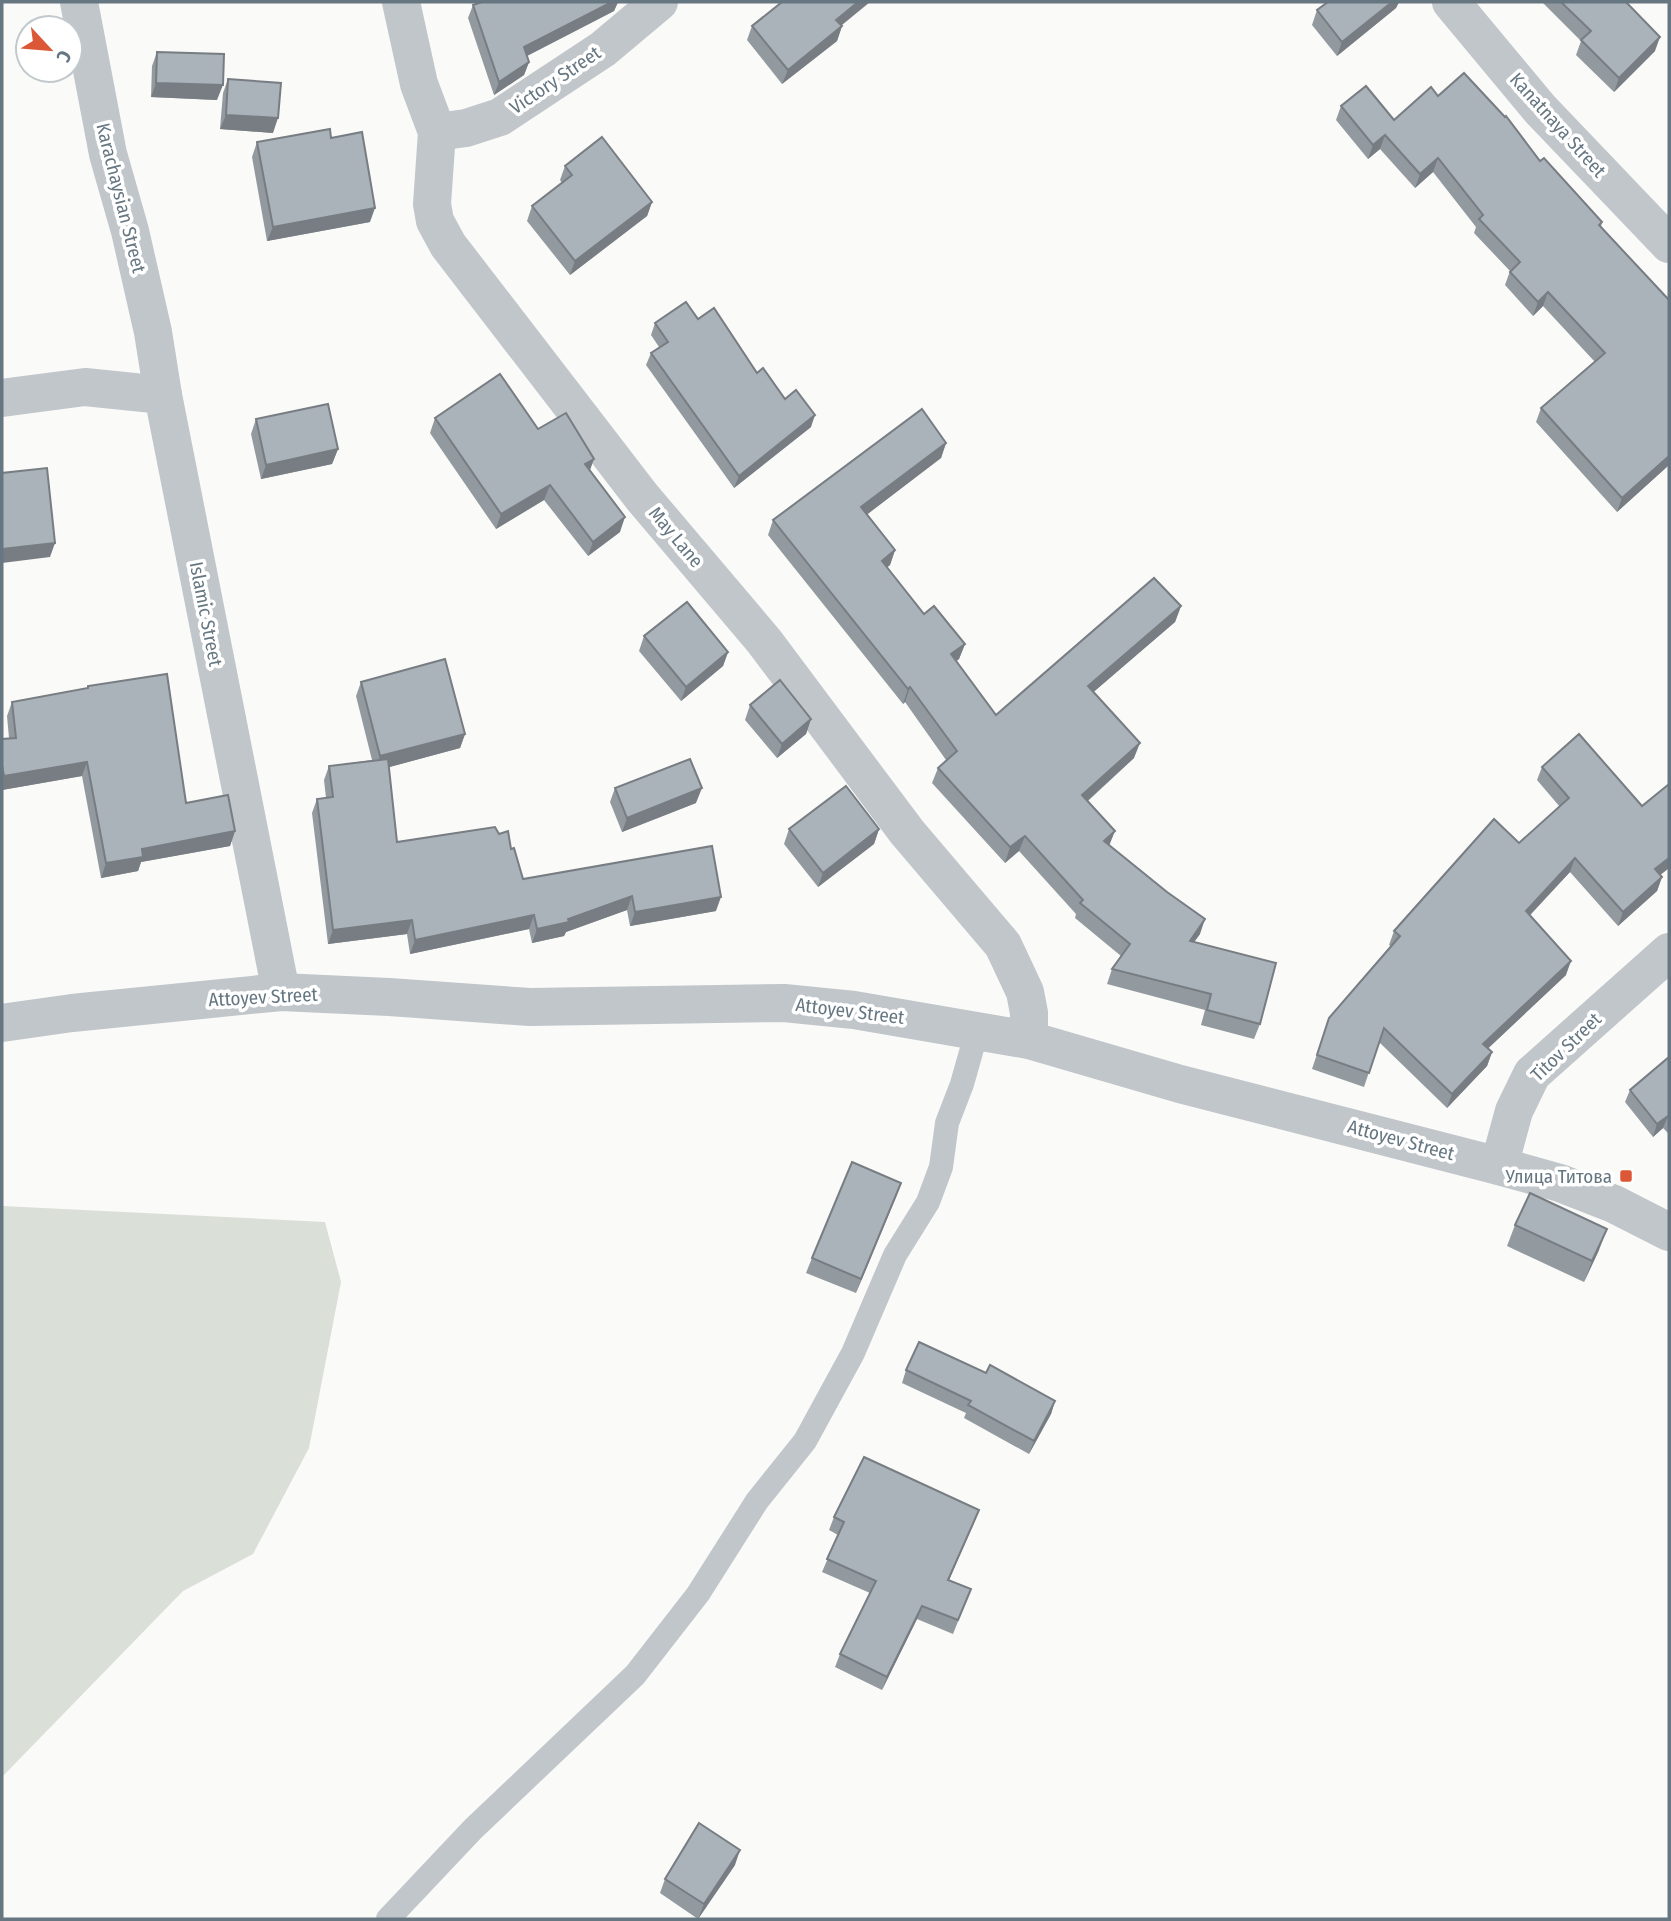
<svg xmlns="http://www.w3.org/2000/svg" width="1671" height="1921" font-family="'Fira Sans Condensed',sans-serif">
  <rect width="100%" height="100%" fill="#fafaf8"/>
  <path fill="#dadfd7" d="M2,1206L325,1222L341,1282L309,1448L253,1554L183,1591L2,1777Z"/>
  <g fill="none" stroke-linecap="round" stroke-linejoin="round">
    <path stroke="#c1c6ca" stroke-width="24" d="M388,1919L473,1829L635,1675L698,1594L757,1501L805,1441L853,1353L895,1255L928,1202L941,1167L947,1123L962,1084L977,1031"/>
    <g stroke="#c1c6ca" stroke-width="38">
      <path d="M79,2L108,154L130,231L153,332L163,395"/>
      <path d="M401,2L419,84L437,132L432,204L435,221L448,245L642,497L764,641L907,832L1003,945L1025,992L1029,1013V1040"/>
      <path d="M1451,2L1540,109L1669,244"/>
      <path d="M437,132L466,128L500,117L603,49L659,2"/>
      <path d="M2,398L85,387L163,395L281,992"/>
      <path d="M1499,1166L1514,1111L1532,1074L1669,952"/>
    </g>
    <path stroke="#c1c6ca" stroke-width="38" d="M2,1023L72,1013L281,992L389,997L530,1007L784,1003L854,1010L1029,1040L1180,1084L1499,1166L1560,1183L1614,1204L1669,1232"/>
  </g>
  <g fill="#929a9f">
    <path d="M480,2H618L614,11L527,56L529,62L524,75L494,95L468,18L473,5Z"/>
    <path d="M1328,2H1399L1396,8L1337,56L1312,25L1317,10Z"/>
    <path d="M1542,2H1626L1655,51L1614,92L1576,55L1581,41Z"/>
    <path d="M752,26H842L837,41L782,84L747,40Z"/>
    <path d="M157,52L217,100L151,97L152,66Z"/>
    <path d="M228,79L273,133L220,129L223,93Z"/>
    <path d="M1438,96L1540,161L1602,222L1601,227L1669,300V465L1617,512L1536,422L1541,408L1595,362L1543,306L1533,316L1505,285L1510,271L1474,233L1476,227L1433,172L1415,188L1380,149L1368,159L1336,120L1341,106L1394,120Z"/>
    <path d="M331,138L370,222L267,241L252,157L257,142Z"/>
    <path d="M565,166L652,202L647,216L570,275L527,221L532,206L562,183L560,180Z"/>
    <path d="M698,319L785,399L811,427L734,488L646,365L651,353L659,347L651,335L655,323Z"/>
    <path d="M435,418L538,429L590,471L620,532L588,556L544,500L496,529L430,433Z"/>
    <path d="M256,419L338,449L332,464L261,479L251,434Z"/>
    <path d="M946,443L941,458L867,514L895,550L890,565L887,567L924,614L965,644L959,659L956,661L996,715L1181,606L1175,622L1093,692L1134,758L1088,801L1109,845L1200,934L1194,942L1260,1024L1254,1039L1201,1025L1205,1010L1107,984L1112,969L1121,956L1075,918L1076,914L1019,851L1005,863L932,783L938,768L946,760L905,702L903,704L768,535L773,520Z"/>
    <path d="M644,636L728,652L723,666L681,701L639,651Z"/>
    <path d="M361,682L465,734L460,748L389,767L397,842L499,834L511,849L523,879L712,846L716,911L630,926L627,910L566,932L564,936L532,943L529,929L410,954L407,934L328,944L312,813L317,799L326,798L324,780L329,766L372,760L356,696Z"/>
    <path d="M88,686L186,803L235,831L230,846L141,862L138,871L101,878L82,776L2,790V739L9,738L7,716L12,702L87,689Z"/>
    <path d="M750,705L811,719L806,734L777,758L745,720Z"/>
    <path d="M1542,767L1642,806L1669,785V868L1660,875L1662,877L1657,891L1618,926L1570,872L1529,915L1566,975L1488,1048L1492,1052L1487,1066L1447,1108L1379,1042L1364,1087L1312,1069L1329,1018L1391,946L1389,945L1394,931L1519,843L1560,807L1537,780Z"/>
    <path d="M615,788L696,803L622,832L610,802Z"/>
    <path d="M789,829H879L874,844L818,887L784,844Z"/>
    <path d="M1669,1057V1134L1663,1128L1653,1137L1625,1102L1630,1090Z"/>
    <path d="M901,1183L856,1293L806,1273L812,1258Z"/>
    <path d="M1515,1225L1599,1250L1584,1282L1507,1246Z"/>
    <path d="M906,1370L986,1373L1055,1401L1051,1414L1029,1454L964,1418L966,1413L902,1383Z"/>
    <path d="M979,1510L949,1580L971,1589L953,1634L917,1619L882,1690L835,1667L840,1654L870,1593L822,1572L838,1535L829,1530L834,1517Z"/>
    <path d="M735,1865L698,1919L660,1893L665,1879Z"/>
  </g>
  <g fill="#777d82">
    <path d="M612,2H618L614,11L519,60L524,47Z"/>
    <path d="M858,2H870L831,34L836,20Z"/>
    <path d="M1392,2H1399L1396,8L1337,56L1342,42Z"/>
    <path d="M842,26L837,41L782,84L788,70Z"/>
    <path d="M1660,37L1655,51L1614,92L1619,78Z"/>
    <path d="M529,62L524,75L494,95L499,82Z"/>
    <path d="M156,83L223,85L217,100L151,97Z"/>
    <path d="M226,115L278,118L273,133L220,129Z"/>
    <path d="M1385,135L1380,149L1368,159L1373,145Z"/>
    <path d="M1438,158L1433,172L1415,188L1420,174Z"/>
    <path d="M652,202L647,216L570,275L575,261Z"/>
    <path d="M375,208L370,222L267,241L273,227Z"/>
    <path d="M1548,292L1543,306L1533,316L1538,302Z"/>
    <path d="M815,415L811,427L734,488L739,476Z"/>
    <path d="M946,443L941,458L856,523L861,507Z"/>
    <path d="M338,449L332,464L261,479L266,465Z"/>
    <path d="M1669,456V465L1617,512L1622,498Z"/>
    <path d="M594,459L589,473L585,464Z"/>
    <path d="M550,485L544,500L496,529L501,514Z"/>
    <path d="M625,517L620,532L588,556L593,542Z"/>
    <path d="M55,543L50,557L2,563V549Z"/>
    <path d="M895,550L890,565L877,576L882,561Z"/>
    <path d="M1181,606L1175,622L1082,702L1088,686Z"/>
    <path d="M965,644L959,659L946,669L951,654Z"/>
    <path d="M728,652L723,666L681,701L686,687Z"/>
    <path d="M910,687L905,702L903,704L908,689Z"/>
    <path d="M811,719L806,734L777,758L782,744Z"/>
    <path d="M465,734L460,748L375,771L380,756Z"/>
    <path d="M1140,743L1134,758L1077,810L1082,795Z"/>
    <path d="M87,762L82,776L2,790V782L4,776Z"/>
    <path d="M702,788L696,803L622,832L627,818Z"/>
    <path d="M879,829L874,844L818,887L823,873Z"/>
    <path d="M235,831L230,846L141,862L138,871L101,878L106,863L142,849Z"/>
    <path d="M1115,831L1109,846L1104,841Z"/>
    <path d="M1025,836L1019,851L1005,863L1010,847Z"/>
    <path d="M1575,858L1570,872L1521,925L1526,911Z"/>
    <path d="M1669,858V868L1650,883L1655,869Z"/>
    <path d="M1662,877L1657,891L1618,926L1623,912Z"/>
    <path d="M632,896L627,910L566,932L564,936L532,943L537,929Z"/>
    <path d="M721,897L716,911L630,926L635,912Z"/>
    <path d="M534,915L529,929L410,954L415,940Z"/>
    <path d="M1205,919L1200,934L1184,956L1190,941Z"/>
    <path d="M412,920L407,934L328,944L333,930Z"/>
    <path d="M1571,961L1566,975L1478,1058L1483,1044Z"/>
    <path d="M1492,1052L1487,1066L1447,1108L1452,1094Z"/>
    <path d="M1668,1116L1663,1128L1653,1137L1657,1124Z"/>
    <path d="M901,1183L896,1197L856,1293L861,1279Z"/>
    <path d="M1607,1229L1599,1250L1584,1282L1592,1261Z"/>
    <path d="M1055,1401L1051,1414L1029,1454L1034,1441Z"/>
    <path d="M979,1510L974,1523L943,1593L948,1580Z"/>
    <path d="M922,1606L917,1619L882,1690L887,1677Z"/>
    <path d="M740,1850L735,1865L698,1919L704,1904Z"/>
  </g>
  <g fill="#aab3b9" stroke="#777d82" stroke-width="2">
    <path d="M482,2H612L524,47L529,62L499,82L473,5Z"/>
    <path d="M782,2H858L836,20L842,26L788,70L752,26Z"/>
    <path d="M1328,2H1392L1342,42L1317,10Z"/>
    <path d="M1561,2H1626L1660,37L1619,78L1581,40L1591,31Z"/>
    <path d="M157,52L224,54L223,85L156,83Z"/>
    <path d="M1464,73L1505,117L1506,116L1540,161L1544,158L1602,222L1599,225L1669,300V456L1622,498L1541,408L1605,353L1548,292L1538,302L1510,272L1520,262L1479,219L1483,215L1438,158L1420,174L1385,135L1373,145L1341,106L1366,86L1394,120L1431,87L1438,96Z"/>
    <path d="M228,79L281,83L278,118L226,115Z"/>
    <path d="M330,129L331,138L362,132L375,208L273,227L257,142Z"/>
    <path d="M602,137L652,202L575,261L532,206L572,175L565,166Z"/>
    <path d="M686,302L698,319L714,308L757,373L763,368L785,399L796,390L815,415L739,476L651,353L668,342L655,323Z"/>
    <path d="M500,374L538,429L566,413L594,459L585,464L625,517L593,542L550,485L501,514L435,418Z"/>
    <path d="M328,404L338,449L266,465L256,419Z"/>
    <path d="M922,409L946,443L861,507L895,550L882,561L924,614L934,606L965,644L951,654L996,715L1154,578L1181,606L1088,686L1140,743L1082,795L1115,831L1104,841L1167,892L1205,919L1190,941L1276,963L1260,1024L1207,1010L1211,994L1112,969L1130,944L1080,903L1083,900L1025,836L1010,847L938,768L957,751L910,687L908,689L773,520Z"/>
    <path d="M47,468L55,543L2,549V473Z"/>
    <path d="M687,602L728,652L686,687L644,636Z"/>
    <path d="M445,659L465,734L380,756L361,682Z"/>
    <path d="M167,674L186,803L228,795L235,831L142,849L143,857L106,863L87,762L4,776L2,765V739L16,738L12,702L88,688V686Z"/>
    <path d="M780,680L811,719L782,744L750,705Z"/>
    <path d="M1579,734L1642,806L1669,784V858L1655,869L1662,877L1623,912L1575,858L1526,911L1571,961L1483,1044L1492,1052L1452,1094L1384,1028L1369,1073L1317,1055L1329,1018L1400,936L1394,931L1494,819L1519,843L1569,798L1542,767Z"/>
    <path d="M388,759L397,842L495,827L499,834L508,831L511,849L514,848L523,879L712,846L721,897L635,912L632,896L568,919L569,922L537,929L534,915L415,940L412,920L333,930L317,799L333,797L329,766Z"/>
    <path d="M690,759L702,788L627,818L615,788Z"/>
    <path d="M846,786L879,829L823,873L789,829Z"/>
    <path d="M1669,1057V1117L1668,1116L1657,1124L1630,1090Z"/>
    <path d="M852,1162L901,1183L861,1279L812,1258Z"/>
    <path d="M1530,1193L1607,1229L1592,1261L1515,1225Z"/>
    <path d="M919,1342L986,1373L990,1365L1055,1401L1034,1441L968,1405L971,1401L906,1370Z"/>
    <path d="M864,1457L979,1510L948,1580L971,1589L958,1620L922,1606L887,1677L840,1654L876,1581L827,1559L844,1522L834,1517Z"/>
    <path d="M699,1823L740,1850L704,1904L665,1879Z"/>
  </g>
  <rect fill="#dc5736" stroke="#fff" stroke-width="2.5" x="1619" y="1169" width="14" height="14" rx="3.5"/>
  <g text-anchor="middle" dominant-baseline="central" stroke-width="7" stroke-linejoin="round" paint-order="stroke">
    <g font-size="19" fill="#667782" stroke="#fff">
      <text transform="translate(555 80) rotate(-34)">Victory Street</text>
      <text transform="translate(1558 125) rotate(48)">Kanatnaya Street</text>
      <text transform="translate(121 198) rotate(76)">Karachaysian Street</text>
      <text transform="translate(676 537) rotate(50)">May Lane</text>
      <text transform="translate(206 614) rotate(79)">Islamic Street</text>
      <text transform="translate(263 997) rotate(-3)">Attoyev Street</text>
      <text transform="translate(850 1011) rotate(7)">Attoyev Street</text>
      <text transform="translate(1566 1047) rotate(-44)">Titov Street</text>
      <text transform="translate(1401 1140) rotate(15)">Attoyev Street</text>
    </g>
    <g font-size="19" fill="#667782" stroke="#fff" text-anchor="end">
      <text x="1612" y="1176">Улица Титова</text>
    </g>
  </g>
  <rect width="1671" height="1921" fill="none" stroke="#667782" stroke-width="7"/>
  <g transform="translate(49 49) rotate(116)"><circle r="33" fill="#ffffff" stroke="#c2c9cd" stroke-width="2"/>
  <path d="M0-5L12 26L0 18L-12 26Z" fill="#dc5736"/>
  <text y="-10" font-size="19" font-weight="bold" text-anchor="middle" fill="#667782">С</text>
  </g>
</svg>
